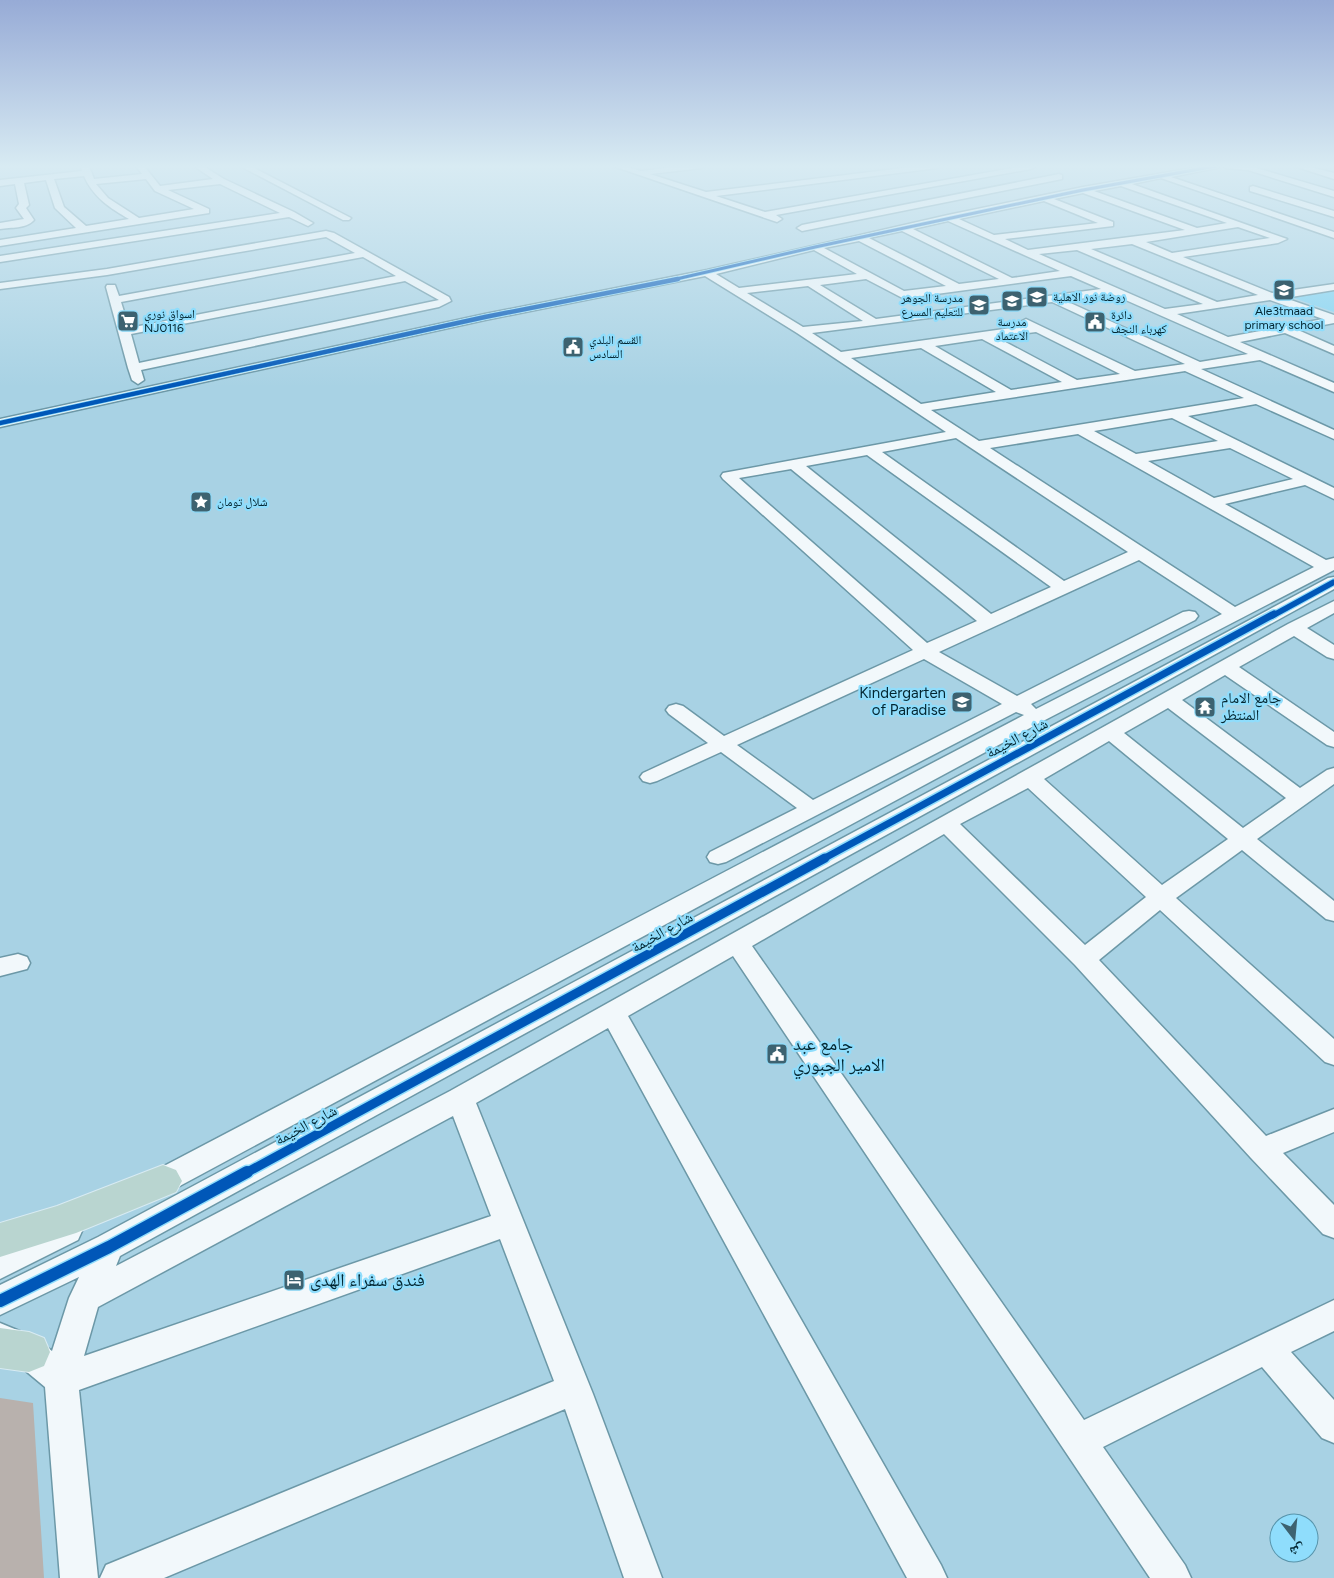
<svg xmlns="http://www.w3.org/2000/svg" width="1334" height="1578" font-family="Figtree,'Noto Naskh Arabic',sans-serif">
  <rect width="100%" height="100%" fill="#a8d2e4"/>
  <path fill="#81d3f2" d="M1334,288V312L1288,296Z"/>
  <path fill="#b8b1ad" d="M0,1398L33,1403L44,1578H0Z"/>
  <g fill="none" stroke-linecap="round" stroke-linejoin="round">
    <g stroke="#6c98a7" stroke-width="3">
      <g id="minor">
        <path d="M81,166H89L94,179L142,174L136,166H144L160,186L213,179L194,166H203L224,179L294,212L313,223L308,226L289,217L0,262V256L280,213L220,184L168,190L209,209V213L0,246V240L76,228L55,208L46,180L24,183L29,205L26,208L34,220C26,229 11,227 0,229V223L24,219L16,208L19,204L15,184L0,186V180L82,171ZM84,176C93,197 110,208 129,219L86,226L64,207L54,179ZM146,179L155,191L194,209L139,218L108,198L96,184Z"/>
        <path d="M240,166H250L351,218L349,220H343Z"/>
        <path d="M613,166H624L641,171L681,166H706L702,168L650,174L706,192L919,166H941L937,168L716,196L765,212L1024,166L1035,167L1031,169L776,215L782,219L777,222Z"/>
        <path d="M1204,166H1220L1216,168L1171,177L1334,232V238L1161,178L1132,184L1287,239L1278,243L1183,257L1272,293L1334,284V290L1285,298L1334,315V323L1298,330L1334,346V354L1285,333L1240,342L1334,383V392L1260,360L1201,369L1334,430V439L1256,404L1188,416L1334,488V499L1305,485L1225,504L1326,560L1334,558V570L1045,720L163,1195L153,1198L143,1195L138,1186L143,1177L1024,715L1016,712L726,862L718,864L710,862L707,857L710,852L797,808L721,752L657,781L650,783L643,781L640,777L643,773L708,743L669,714L666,710L669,706L676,704L683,706L724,736L913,650L723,479L721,476L723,473L946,432L797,333L705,276L485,320L0,427V419L485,314L707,270L948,215L1083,187ZM1121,186L1227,223L1197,228L1094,191ZM1083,193L1185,230L1028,250L1005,239L1113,226V222L1054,199ZM1044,201L1098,223L994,235L959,219ZM948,221L1060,271L1012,278L913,229ZM1238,227L1270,238L1172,253L1146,242ZM902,231L999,279L959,284L869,238ZM859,241L946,286L904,291L824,248ZM1132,244L1258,295L1217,302L1091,249ZM814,250L857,274L739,288L716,274ZM1077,250L1203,304L1165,309L1039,254ZM1071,276L1101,289L876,319L820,285L866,279L914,304L920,301L914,297ZM808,286L863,321L803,327L747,293ZM1112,294L1248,354L1200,362L1066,301ZM1270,300L1323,319L1228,337L1177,314ZM1052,302L1185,364L1135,371L1026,319L1020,322L1026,326L841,352L812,333ZM1036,332L1120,374L1077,380L996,337ZM982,339L1062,382L1011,390L935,346ZM921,348L996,392L921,404L851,358ZM1185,371L1244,398L979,441L931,410ZM1172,418L1218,441L1136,454L1094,431ZM1078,434L1314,567L1235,607L990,448ZM956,438L1128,552L1064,581L882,452ZM1230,448L1293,479L1214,498L1148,461ZM867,455L1051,587L991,614L806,466ZM791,469L977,621L927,643L739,478ZM1139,560L1222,614L1036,709L1031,704L1195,620L1198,616L1195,612L1189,611L1183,612L1017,696L939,652ZM924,659L1002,704L813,800L737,745Z"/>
        <path d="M1222,166H1250L1334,191V197L1248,170L1226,168Z"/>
        <path d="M1294,166H1306L1334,173V179Z"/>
        <path d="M1059,174L1062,175V179L802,231L797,228L802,225Z"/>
        <path d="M1253,186L1334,211V217L1250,191V187Z"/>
        <path d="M326,231L334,233L449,297L451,301L439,307L141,370L144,380L138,384L132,380L128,368L106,287L107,285H115L119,296L355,253L326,237L107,275L0,289V283L107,269ZM363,257L396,276L129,328L121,302ZM405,281L439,300L139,363L131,334Z"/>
        <path d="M1334,577V589L120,1256L116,1266L450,1091L1288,624L1334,601V613L1307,628L1334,645V659L1327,657L1294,636L1239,667L1334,732V747L1327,745L1225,675L1182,700L1300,788L1327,770L1334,768V784L1257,839L1334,901V921L1326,919L1242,850L1176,898L1334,1039V1065L1325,1062L1160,910L1099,960L1266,1136L1334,1109V1132L1283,1153L1334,1205V1238L1323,1234L1251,1158L1075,965L944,834L752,946L1084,1420L1334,1300V1331L1291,1352L1334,1400V1443L1322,1438L1262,1367L1103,1447L1185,1565L1191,1578H1150L733,956L628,1016L941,1565L947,1578H907L608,1028L476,1103L593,1394L662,1578H624L565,1409L164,1578H100L106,1565L554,1381L500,1239L79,1390L98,1578H60L45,1387L21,1367L0,1354V1323L29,1335L52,1351L69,1298L79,1277L0,1315V1285L98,1237L1328,578ZM1168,708L1286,798L1243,828L1124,733ZM1109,741L1228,839L1162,885L1044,779ZM1028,788L1146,897L1085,945L960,824ZM453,1116L491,1216L84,1356L98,1307Z"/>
        <path d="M18,954L27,957L30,963L27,969L0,976V958Z"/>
        <path d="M67,1218L78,1222L82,1231L78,1240L0,1279V1250Z"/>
      </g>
    </g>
    <g stroke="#d8ebf3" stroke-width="2">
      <g id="highway">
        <path d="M163,1165L176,1170L182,1181L176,1192L76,1233L0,1257V1223L57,1206Z"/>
        <path d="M0,1328L29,1332L44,1338L50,1352L44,1366L29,1372L0,1368Z"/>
      </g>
    </g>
    <use href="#minor" fill="#f2f8fb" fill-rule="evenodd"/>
    <use href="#highway" fill="#b9d5d0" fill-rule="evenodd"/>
    <g stroke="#8fddfc" stroke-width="4.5">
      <path id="cycleway-far5" d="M672,280L815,247L1083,190L1216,166"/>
    </g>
    <g stroke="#8fddfc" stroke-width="6">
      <path id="cycleway-far4" d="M0,423L485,317L678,279"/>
    </g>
    <g stroke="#8fddfc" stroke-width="8">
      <path id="cycleway-far3" d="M1272,616L1334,582"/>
    </g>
    <g stroke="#8fddfc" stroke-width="10">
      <path id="cycleway-far2" d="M823,859L1274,614"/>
    </g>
    <g stroke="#8fddfc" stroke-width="12">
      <path id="cycleway-far1" d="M244,1174L825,858"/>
    </g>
    <g stroke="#8fddfc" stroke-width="15">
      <path id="cycleway" d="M0,1301L109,1247L247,1172"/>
    </g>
    <use href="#cycleway-far5" stroke="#0057b8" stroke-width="3"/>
    <use href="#cycleway-far4" stroke="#0057b8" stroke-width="4.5"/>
    <use href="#cycleway-far3" stroke="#0057b8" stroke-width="5.5"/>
    <use href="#cycleway-far2" stroke="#0057b8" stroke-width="7"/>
    <use href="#cycleway-far1" stroke="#0057b8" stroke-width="9"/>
    <use href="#cycleway" stroke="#0057b8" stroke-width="12"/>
  </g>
  <linearGradient id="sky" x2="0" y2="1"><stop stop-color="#97abd6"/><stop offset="0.43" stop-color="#d8ebf3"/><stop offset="1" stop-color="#d8ebf3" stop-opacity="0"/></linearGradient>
  <rect width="1334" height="387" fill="url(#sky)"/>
  <defs>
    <g id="school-square" transform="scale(1.125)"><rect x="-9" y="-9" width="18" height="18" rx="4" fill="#3d6270" stroke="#8fddfc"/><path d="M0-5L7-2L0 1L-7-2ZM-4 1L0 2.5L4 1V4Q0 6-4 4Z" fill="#fff"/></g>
    <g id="supermarket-square" transform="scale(1.125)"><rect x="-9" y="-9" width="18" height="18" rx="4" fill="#3d6270" stroke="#8fddfc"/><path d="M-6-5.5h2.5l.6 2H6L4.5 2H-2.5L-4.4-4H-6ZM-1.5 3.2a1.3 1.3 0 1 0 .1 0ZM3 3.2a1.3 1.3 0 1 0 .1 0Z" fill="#fff"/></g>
    <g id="civic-square" transform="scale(1.125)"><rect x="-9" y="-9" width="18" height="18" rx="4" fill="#3d6270" stroke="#8fddfc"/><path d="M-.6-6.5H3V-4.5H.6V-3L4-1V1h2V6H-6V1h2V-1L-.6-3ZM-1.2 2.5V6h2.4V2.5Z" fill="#fff"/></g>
    <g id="sight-square" transform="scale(1.125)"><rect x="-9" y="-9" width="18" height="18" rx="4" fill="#3d6270" stroke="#8fddfc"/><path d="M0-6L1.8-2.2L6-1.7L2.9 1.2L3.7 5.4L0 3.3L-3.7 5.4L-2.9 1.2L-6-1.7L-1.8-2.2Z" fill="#fff"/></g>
    <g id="temple-square" transform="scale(1.125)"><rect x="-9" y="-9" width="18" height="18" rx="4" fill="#3d6270" stroke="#8fddfc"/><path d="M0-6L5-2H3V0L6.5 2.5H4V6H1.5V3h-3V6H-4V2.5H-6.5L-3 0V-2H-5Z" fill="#fff"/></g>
    <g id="hotel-square" transform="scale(1.125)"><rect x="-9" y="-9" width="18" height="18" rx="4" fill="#3d6270" stroke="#8fddfc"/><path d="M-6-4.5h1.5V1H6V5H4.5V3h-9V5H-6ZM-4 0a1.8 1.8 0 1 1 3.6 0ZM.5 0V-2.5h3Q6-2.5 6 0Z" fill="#fff"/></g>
  </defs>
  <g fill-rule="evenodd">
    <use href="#school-square" x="1284" y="290"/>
    <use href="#school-square" x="1037" y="297"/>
    <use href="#school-square" x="1012" y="301"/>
    <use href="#school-square" x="979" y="305"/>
    <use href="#supermarket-square" x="128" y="321"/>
    <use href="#civic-square" x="1095" y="322"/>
    <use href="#civic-square" x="573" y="347"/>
    <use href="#sight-square" x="201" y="502"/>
    <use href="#school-square" x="962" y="702"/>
    <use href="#temple-square" x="1205" y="707"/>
    <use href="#civic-square" x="777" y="1054"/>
    <use href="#hotel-square" x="294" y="1280"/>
  </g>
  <g text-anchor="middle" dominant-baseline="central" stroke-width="4.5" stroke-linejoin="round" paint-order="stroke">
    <g font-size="12" fill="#032631" stroke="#8fddfc" text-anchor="start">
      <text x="1053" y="297">روضة نور الاهلية</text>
      <text x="963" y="298" text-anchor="end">مدرسة الجوهر<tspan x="963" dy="14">للتعليم المسرع</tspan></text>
      <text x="1284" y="311" text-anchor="middle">Ale3tmaad<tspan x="1284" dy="14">primary school</tspan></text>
      <text x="144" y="314">اسواق نوري<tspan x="144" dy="14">NJ0116</tspan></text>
      <text x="1111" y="315">دائرة<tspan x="1111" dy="14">كهرباء النجف</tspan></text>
      <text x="1012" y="322" text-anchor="middle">مدرسة<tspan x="1012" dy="14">الاعتماد</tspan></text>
      <text x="589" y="340">القسم البلدي<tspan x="589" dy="14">السادس</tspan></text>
      <text x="217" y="502">شلال تومان</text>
    </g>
    <g font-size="15" fill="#032631" stroke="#8fddfc" text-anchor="end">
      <text x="946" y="693">Kindergarten<tspan x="946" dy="17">of Paradise</tspan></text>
      <text x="1221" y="698" text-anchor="start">جامع الامام<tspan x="1221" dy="17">المنتظر</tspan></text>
    </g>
    <g font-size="15" fill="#032631" stroke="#8fddfc">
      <text transform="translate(1017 738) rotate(-28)">شارع الخيمة</text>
      <text transform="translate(662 932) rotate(-29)">شارع الخيمة</text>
      <text transform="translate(306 1125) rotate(-28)">شارع الخيمة</text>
    </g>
    <g font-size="18" fill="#032631" stroke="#8fddfc" text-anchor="start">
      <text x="793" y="1044">جامع عبد<tspan x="793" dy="21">الامير الجبوري</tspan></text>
      <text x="310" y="1280">فندق سفراء الهدى</text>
    </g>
  </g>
  <g transform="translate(1294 1538) rotate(164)"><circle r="24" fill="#8fddfc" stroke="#5794ab"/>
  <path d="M0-4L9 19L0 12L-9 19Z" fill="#3d6270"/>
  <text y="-8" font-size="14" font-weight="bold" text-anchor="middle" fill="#032631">ش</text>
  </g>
</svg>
